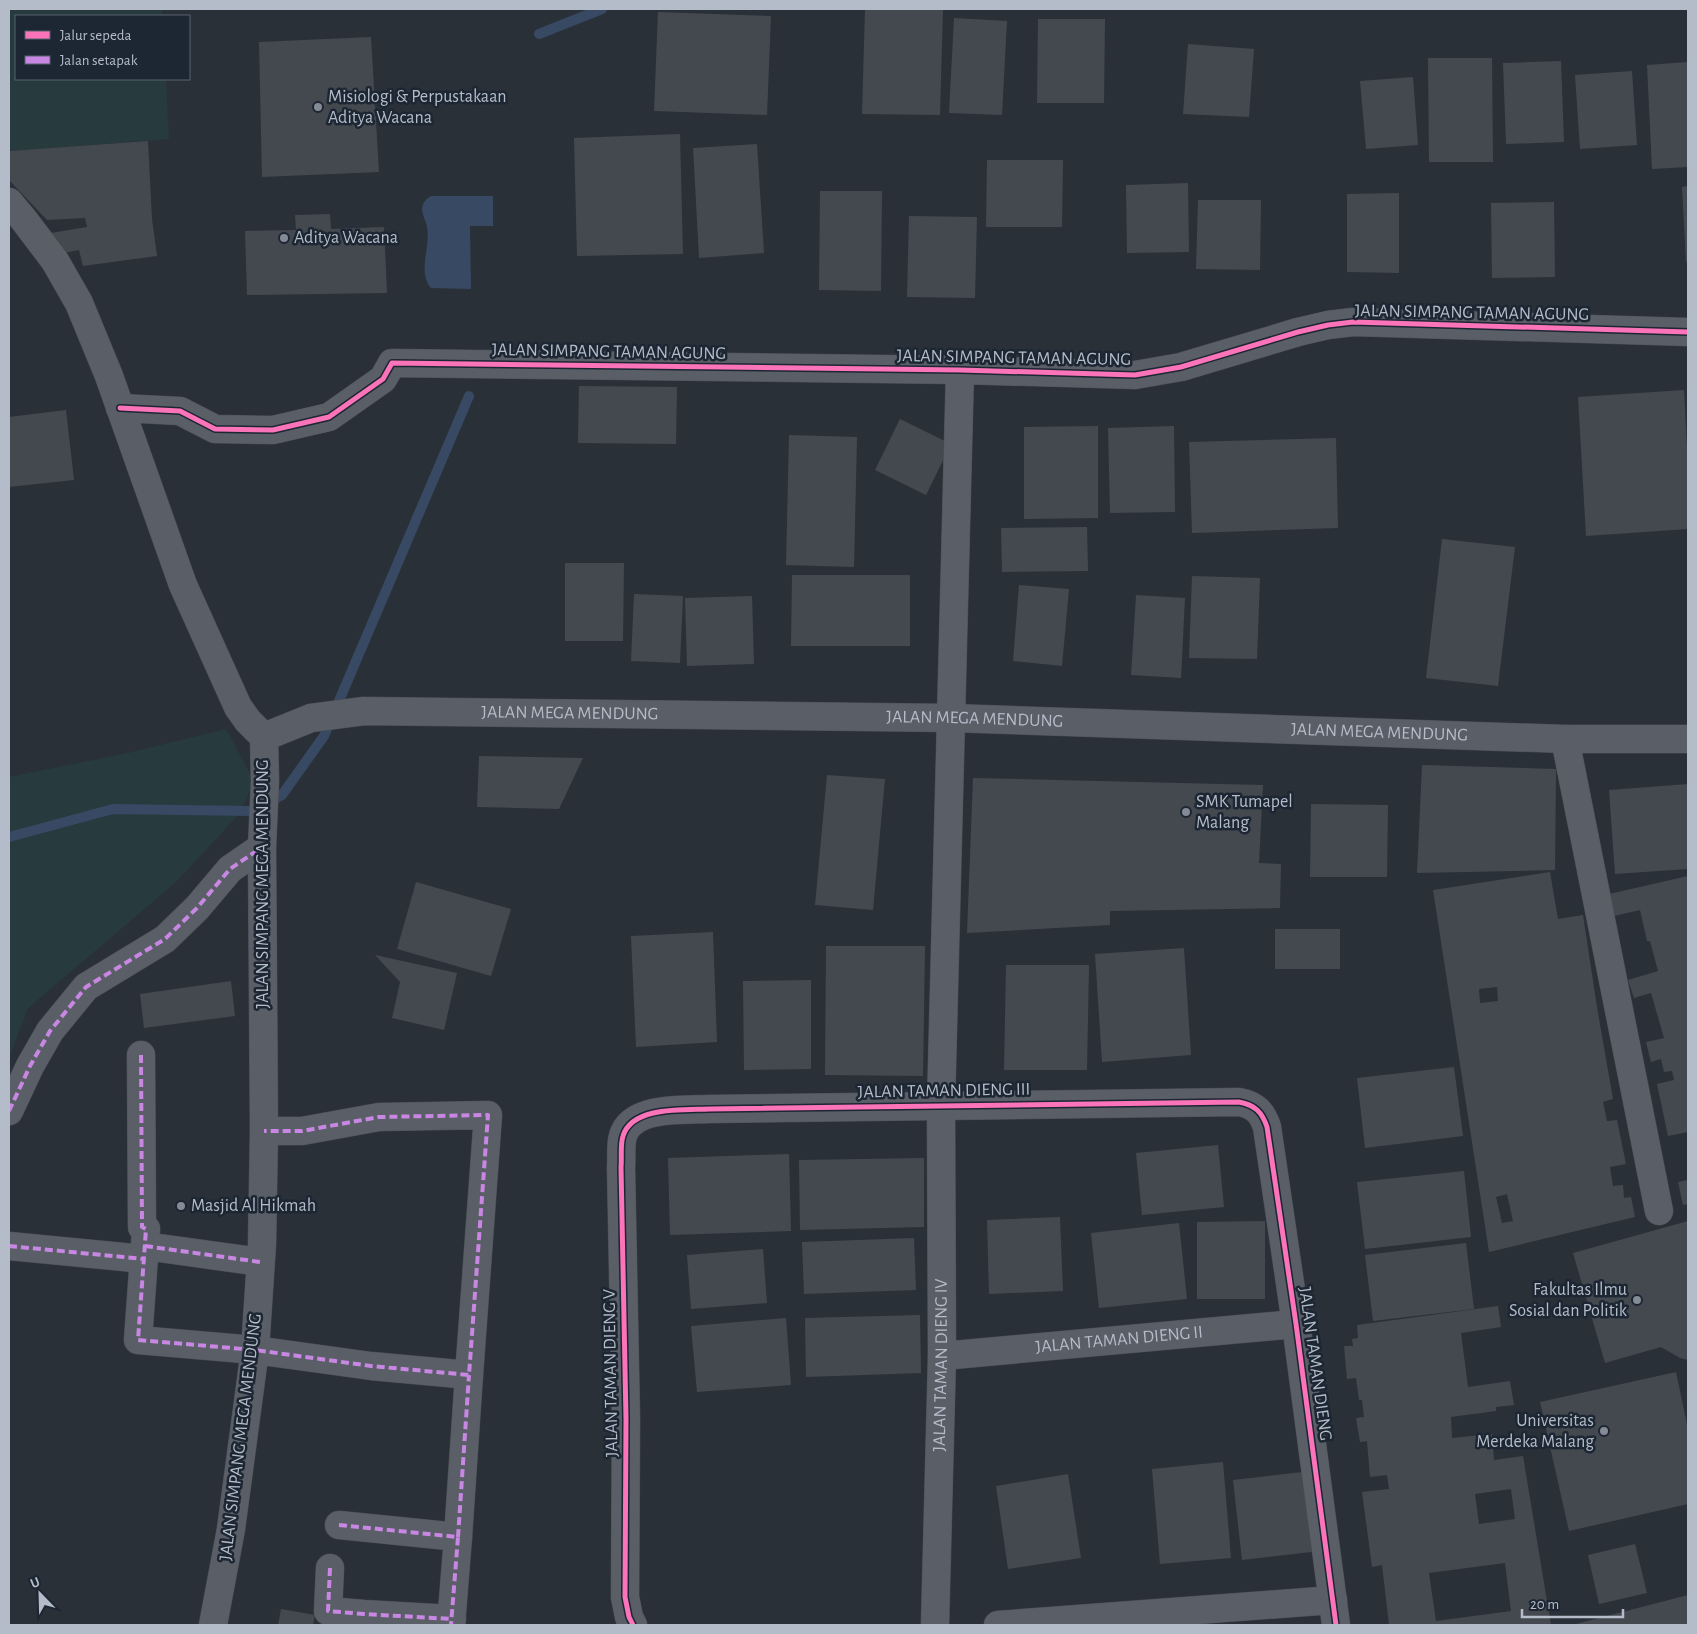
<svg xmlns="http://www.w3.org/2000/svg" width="1697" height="1634" font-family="'Alegreya Sans',sans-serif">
  <rect width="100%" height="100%" fill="#2a3038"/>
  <g fill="#273a3e">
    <path d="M9,9H162V16H16V79H166L169,139L9,151Z"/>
    <path d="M226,729L254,781L240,813L175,883L28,1008L9,1058V777L128,753Z"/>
  </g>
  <path fill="#384963" d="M431,196H493V226H470L471,289L431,288C417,271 431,248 427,227C426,221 422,215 422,208C423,202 426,199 431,196Z"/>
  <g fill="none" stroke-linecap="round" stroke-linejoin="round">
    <g stroke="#384963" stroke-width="10">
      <path d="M539,34L602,9"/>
      <path d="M9,837L113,809L252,811L282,795L324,736L469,396"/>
    </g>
  </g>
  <g fill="#444950" fill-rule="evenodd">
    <path d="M865,9H943L940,115L862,114Z"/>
    <path d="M658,12L771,16L767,115L654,111Z"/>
    <path d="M954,18L1007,21L1002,115L949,113Z"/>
    <path d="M1038,19H1105L1104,103H1037Z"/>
    <path d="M371,37L379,172L262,177L259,42Z"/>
    <path d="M1188,44L1254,49L1249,117L1183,114Z"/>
    <path d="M1428,58H1492L1493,162H1429Z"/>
    <path d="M1561,61L1564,142L1506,144L1503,63Z"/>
    <path d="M1688,62V167L1652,169L1647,65Z"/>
    <path d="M1632,71L1637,145L1580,149L1575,75Z"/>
    <path d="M1413,77L1418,145L1366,149L1360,81Z"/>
    <path d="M680,134L683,254L577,256L574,138Z"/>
    <path d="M148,141L152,219L157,256L83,266L79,250L63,253L51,233L87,227L85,218L47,220L9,180V151Z"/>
    <path d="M757,144L764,253L699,258L693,148Z"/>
    <path d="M987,160H1063L1062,227H986Z"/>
    <path d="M1188,183L1189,252L1127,253L1126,185Z"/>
    <path d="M1688,186V262H1686L1682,187Z"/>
    <path d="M820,191H882L881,291L819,290Z"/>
    <path d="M1399,193V273L1347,272V194Z"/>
    <path d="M1198,200H1261L1260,270L1196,269Z"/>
    <path d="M1554,202L1555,277L1492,278L1491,203Z"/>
    <path d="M330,214L331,229L384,227L387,293L247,295L245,231L296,230L295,215Z"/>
    <path d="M909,216L977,217L975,298L907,297Z"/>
    <path d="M579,386L677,387L676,444L578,443Z"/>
    <path d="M1684,390L1688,466V529L1586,536L1578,397Z"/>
    <path d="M66,410L74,480L9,487V417Z"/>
    <path d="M900,419L951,444L926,495L875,470Z"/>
    <path d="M1098,426V518L1024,519V427Z"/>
    <path d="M1174,426L1175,512L1110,513L1108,428Z"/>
    <path d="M789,435L857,437L854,567L786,565Z"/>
    <path d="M1336,438L1338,528L1192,533L1189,442Z"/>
    <path d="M1087,527L1088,571L1002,572L1001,528Z"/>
    <path d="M1442,539L1515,547L1498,686L1426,678Z"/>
    <path d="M565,563H624L623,641H565Z"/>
    <path d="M792,575H910V646H791Z"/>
    <path d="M1192,576L1260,578L1257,659L1189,658Z"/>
    <path d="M1019,585L1069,589L1062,666L1013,661Z"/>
    <path d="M634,594L683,596L680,663L631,661Z"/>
    <path d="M1136,595L1185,598L1181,678L1131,675Z"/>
    <path d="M752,596L754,664L687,666L685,598Z"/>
    <path d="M479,756L583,758L559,809L477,807Z"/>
    <path d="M1422,765L1556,769L1555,870L1417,873Z"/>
    <path d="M827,775L885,779L873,910L815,905Z"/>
    <path d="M973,778L1263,785L1259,863L1281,864L1280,908L1110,911V925L967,933Z"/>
    <path d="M1688,784V869L1615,874L1609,790Z"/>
    <path d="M1311,804L1388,805L1387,877H1310Z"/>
    <path d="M1550,872L1558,919L1583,915L1597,1007L1613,1099L1603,1102L1607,1121L1617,1120L1626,1164L1610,1167L1613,1186L1623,1185L1624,1198L1631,1197L1635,1217L1489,1252L1433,890ZM1497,987L1498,1001L1480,1003L1479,989ZM1507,1194L1513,1221L1502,1223L1496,1197Z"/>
    <path d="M1688,876V1132L1668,1136L1657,1084L1674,1080L1672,1071L1664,1072L1661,1059L1651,1062L1646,1042L1664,1038L1651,993L1634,998L1628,980L1658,971L1650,941H1647L1640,910L1614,916L1609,894Z"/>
    <path d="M416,882L511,909L491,976L397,949Z"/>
    <rect x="1275" y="929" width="65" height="40"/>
    <path d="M713,932L717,1042L636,1047L631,936Z"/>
    <path d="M826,946H925L923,1076L825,1075Z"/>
    <path d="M1184,948L1191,1055L1102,1062L1095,954Z"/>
    <path d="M375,955L457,973L444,1030L392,1018L400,982Z"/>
    <path d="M1006,965H1089L1087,1070H1004Z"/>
    <path d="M811,980V1069L744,1070L743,981Z"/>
    <path d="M231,981L235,1016L144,1028L140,994Z"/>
    <path d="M1454,1067L1463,1136L1365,1148L1357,1078Z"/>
    <path d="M1218,1145L1224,1207L1142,1215L1136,1153Z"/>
    <path d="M789,1154L791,1231L670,1235L668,1158Z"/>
    <path d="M924,1158V1227L800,1230L799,1160Z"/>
    <path d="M1464,1171L1471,1237L1365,1249L1357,1182Z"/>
    <path d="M1688,1180V1204L1683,1205L1678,1182Z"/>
    <path d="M1060,1217L1063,1291L989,1294L987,1220Z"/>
    <path d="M1265,1221V1299H1197V1222Z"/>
    <path d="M1688,1221V1360L1680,1358L1661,1347L1605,1363L1573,1253Z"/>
    <path d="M1179,1223L1187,1299L1099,1308L1091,1233Z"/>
    <path d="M914,1238L916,1290L804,1294L802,1242Z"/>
    <path d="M1466,1243L1474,1309L1373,1321L1365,1255Z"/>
    <path d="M763,1249L767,1303L691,1309L687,1255Z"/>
    <path d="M1498,1306L1501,1327L1461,1333L1468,1387L1510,1381L1514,1405L1496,1407V1411L1451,1417L1452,1438L1492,1434L1494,1460L1523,1456L1551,1625H1389L1382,1565L1372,1567L1362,1492L1389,1489L1387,1475L1370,1477L1367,1441L1360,1442L1356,1418L1364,1417L1362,1400H1359L1356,1378L1347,1379L1344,1346H1353L1352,1339L1358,1338L1357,1325ZM1511,1489L1515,1519L1479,1524L1475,1494ZM1505,1563L1511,1611L1436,1621L1429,1573Z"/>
    <path d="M920,1315L921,1373L806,1377L805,1318Z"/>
    <path d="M786,1318L791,1385L697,1392L691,1326Z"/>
    <path d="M1676,1372L1688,1429V1504L1569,1531L1540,1402Z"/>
    <path d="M1223,1462L1231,1558L1160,1564L1152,1469Z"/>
    <path d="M1311,1471L1320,1551L1242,1560L1233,1480Z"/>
    <path d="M1068,1474L1081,1558L1008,1569L996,1486Z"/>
    <path d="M1635,1544L1647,1593L1599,1604L1588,1555Z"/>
    <path d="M1688,1595V1625H1572Z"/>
    <path d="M281,1609L315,1615L313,1625H278Z"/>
  </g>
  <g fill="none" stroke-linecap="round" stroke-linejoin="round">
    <g stroke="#484c53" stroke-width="29">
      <g id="minor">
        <path d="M9,202L24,220L55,261L79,303L109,376L183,585L238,707L248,721L264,737L265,781L262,847L264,1131L262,1244L255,1350L231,1529L213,1625"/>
        <path d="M120,408L180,411L215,429L273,430L329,417L383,379L392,363L960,370L1135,375L1181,367L1298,332L1328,325L1353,322L1688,332"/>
        <path id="s1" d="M264,737L311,718L364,711L951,718L1565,739H1688"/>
        <path d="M1565,739L1659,1211"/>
        <path d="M141,1055L142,1227L146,1229L138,1340L255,1350L371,1366L469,1375L488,1115L379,1117L302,1131H264"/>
        <path d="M9,1111L30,1066L50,1031L86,987L165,939L197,908L230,869L262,847"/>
        <path d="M9,1246L144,1259"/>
        <path d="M145,1246L260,1262"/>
        <path id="s2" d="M942,1356L1296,1324"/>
        <path d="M339,1525L458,1537L451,1625"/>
        <path d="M458,1537L469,1375"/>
        <path d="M330,1568L328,1611L364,1614L452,1619"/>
        <path d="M633,1625L629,1617L625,1597L626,1419L621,1167C622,1158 620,1145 623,1136C632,1106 684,1110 709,1109L1239,1102C1255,1105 1262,1112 1267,1127L1296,1324L1336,1625"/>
        <path id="s3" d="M935,1625L942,1356L941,1105L960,370"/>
        <path d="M998,1625L1333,1600"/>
      </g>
    </g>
    <use href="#minor" stroke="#5a5e66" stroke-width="28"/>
    <g stroke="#c787e3" stroke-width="4" stroke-dasharray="8 4" stroke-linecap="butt">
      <path d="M141,1055L142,1227L146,1229L138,1340L255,1350L371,1366L469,1375L488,1115L379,1117L302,1131H264"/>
      <path d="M9,1111L30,1066L50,1031L86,987L165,939L197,908L230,869L262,847"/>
      <path d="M9,1246L144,1259"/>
      <path d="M145,1246L260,1262"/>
      <path d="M339,1525L458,1537L451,1625"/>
      <path d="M458,1537L469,1375"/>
      <path d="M330,1568L328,1611L364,1614L452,1619"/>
    </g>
    <g stroke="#1d2633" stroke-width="8">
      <g id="cycleway">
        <path d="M120,408L180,411L215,429L273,430L329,417L383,379L392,363L960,370L1135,375L1181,367L1298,332L1328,325L1353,322L1688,332"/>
        <path d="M633,1625L629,1617L625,1597L626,1419L621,1167C622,1158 620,1145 623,1136C632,1106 684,1110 709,1109L1239,1102C1255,1105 1262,1112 1267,1127L1296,1324L1336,1625"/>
      </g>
    </g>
    <use href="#cycleway" stroke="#fb73b8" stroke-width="5"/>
  </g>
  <g fill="#848b96" stroke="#1d2633" stroke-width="2">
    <circle cx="318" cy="107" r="5"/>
    <circle cx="284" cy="238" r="5"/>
    <circle cx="1186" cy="812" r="5"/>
    <circle cx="181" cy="1206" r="5"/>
    <circle cx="1637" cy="1300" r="5"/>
    <circle cx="1604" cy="1431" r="5"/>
  </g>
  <g text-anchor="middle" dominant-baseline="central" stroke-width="5" stroke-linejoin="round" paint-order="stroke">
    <g font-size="18" fill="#b4bcc9" stroke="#1d2633" text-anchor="start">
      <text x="328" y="97">Misiologi &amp; Perpustakaan<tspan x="328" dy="21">Aditya Wacana</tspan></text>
      <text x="294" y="238">Aditya Wacana</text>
      <text x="1196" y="802">SMK Tumapel<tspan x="1196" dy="21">Malang</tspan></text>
      <text x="191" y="1206">Masjid Al Hikmah</text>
      <text x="1627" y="1290" text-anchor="end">Fakultas Ilmu<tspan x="1627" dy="21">Sosial dan Politik</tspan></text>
      <text x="1594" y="1421" text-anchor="end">Universitas<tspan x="1594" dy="21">Merdeka Malang</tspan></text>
    </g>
    <g font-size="18" fill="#b4bcc9" stroke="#1d2633">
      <text transform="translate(1472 313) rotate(1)">JALAN SIMPANG TAMAN AGUNG</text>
      <text transform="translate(609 352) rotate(1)">JALAN SIMPANG TAMAN AGUNG</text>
      <text transform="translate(1014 358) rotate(1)">JALAN SIMPANG TAMAN AGUNG</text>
      <text stroke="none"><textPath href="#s1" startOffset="310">JALAN MEGA MENDUNG</textPath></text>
      <text stroke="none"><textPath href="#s1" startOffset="715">JALAN MEGA MENDUNG</textPath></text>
      <text stroke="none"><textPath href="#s1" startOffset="1120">JALAN MEGA MENDUNG</textPath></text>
      <text transform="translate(263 884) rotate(-90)">JALAN SIMPANG MEGA MENDUNG</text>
      <text transform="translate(944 1091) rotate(-1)">JALAN TAMAN DIENG III</text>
      <text stroke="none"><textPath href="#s2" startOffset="178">JALAN TAMAN DIENG II</textPath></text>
      <text transform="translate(1315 1364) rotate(82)">JALAN TAMAN DIENG</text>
      <text stroke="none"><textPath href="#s3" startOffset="260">JALAN TAMAN DIENG IV</textPath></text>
      <text transform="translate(611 1373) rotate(-91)">JALAN TAMAN DIENG V</text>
      <text transform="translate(241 1437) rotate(-83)">JALAN SIMPANG MEGA MENDUNG</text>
    </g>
  </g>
  <rect width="1697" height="1634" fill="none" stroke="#b4bcc9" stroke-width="20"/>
  <rect x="15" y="15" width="175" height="65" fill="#1d2633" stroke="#59626f"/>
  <rect x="25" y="31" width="25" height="8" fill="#fb73b8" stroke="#59626f"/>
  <text x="60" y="40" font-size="15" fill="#b4bcc9">Jalur sepeda</text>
  <rect x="25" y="56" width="25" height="8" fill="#c787e3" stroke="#59626f"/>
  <text x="60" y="65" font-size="15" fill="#b4bcc9">Jalan setapak</text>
  <g transform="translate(40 1594) rotate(337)" stroke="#1d2633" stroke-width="4" paint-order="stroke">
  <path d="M0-4L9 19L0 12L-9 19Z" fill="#b4bcc9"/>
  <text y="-8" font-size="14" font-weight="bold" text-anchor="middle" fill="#b4bcc9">U</text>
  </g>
  <path d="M1522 1609v8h101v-8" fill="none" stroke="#b4bcc9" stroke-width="2.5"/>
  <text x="1530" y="1609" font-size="15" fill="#b4bcc9" stroke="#1d2633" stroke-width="4" paint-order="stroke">20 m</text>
</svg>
